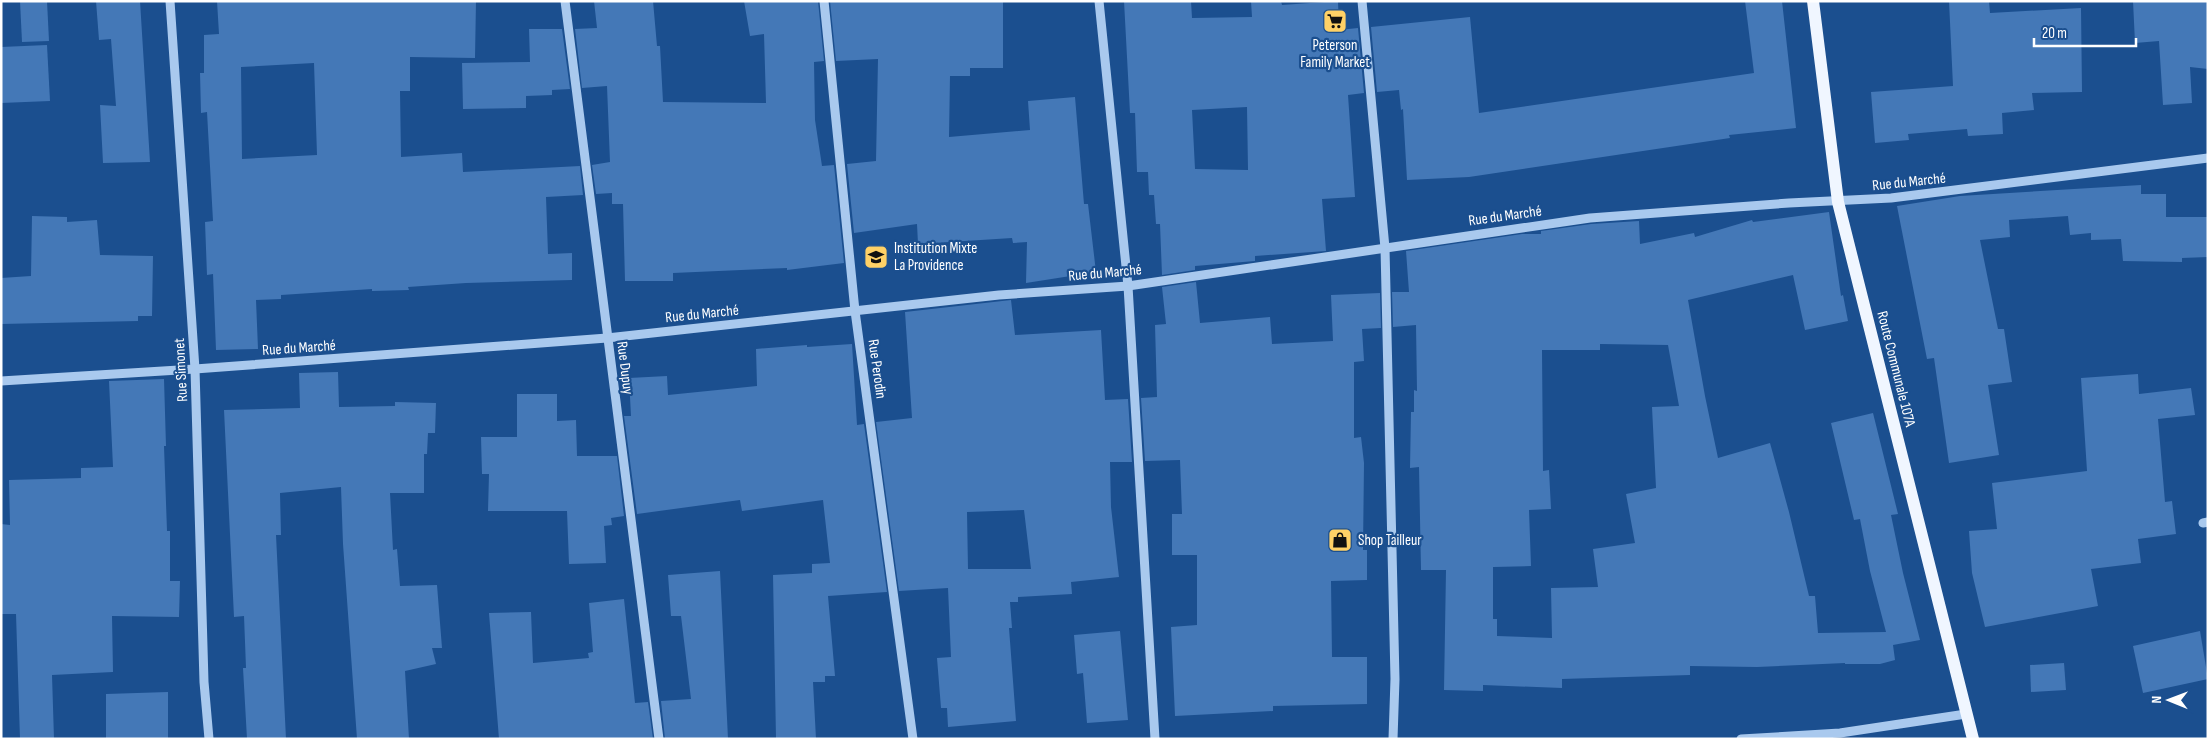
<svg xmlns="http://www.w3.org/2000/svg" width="2209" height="740" font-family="'Sofia Sans Condensed',sans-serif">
  <rect width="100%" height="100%" fill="#1b4f8f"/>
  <g fill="#4478b7" fill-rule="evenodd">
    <path d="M20,1H47L49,41L22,42Z"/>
    <path d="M96,1H140L150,162L103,163L100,105L116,106L111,39L99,40Z"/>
    <path d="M217,1H476L475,58L410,57V91H400L401,157L462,153L463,172L580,166L583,195L546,197L548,254L572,253V280L466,283L408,287L409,290L372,291V289L281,295V299L256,300L258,349L216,350L213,274L207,275L205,222L213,221L207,112L201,113L200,73H204V35L219,34ZM314,63L317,155L242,159L241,67Z"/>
    <path d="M594,1H653L657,46H660L663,102L766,103L764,34L750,36L744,1H818L824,61L814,62L815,120L822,166L834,165L844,263L787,270V268L673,273V281H625L623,204H612V193L596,194L592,165L610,162L607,86L582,88L575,29L597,28Z"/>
    <path d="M830,1H1003V68H970V76H950L949,137L1030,130L1028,101L1075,97L1084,204H1088L1096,272L1026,283L1027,242L1013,243L1012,238L918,244L917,224L854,233L847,164L876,161L878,59L836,61Z"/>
    <path d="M1124,1H1191L1192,18L1252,17L1251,1H1281L1282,5L1338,1L1339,30L1358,28L1364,93L1348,95L1355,197L1322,199L1326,251L1255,256V261L1195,266V270L1162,275L1160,224H1156L1154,195H1149L1148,172H1137L1135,113H1130ZM1247,107L1248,170L1195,169L1192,110Z"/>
    <path d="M1745,1H1782L1796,128L1729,135L1730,138L1469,177L1407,180L1403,109L1401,110L1399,90L1377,92L1371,27L1470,17L1479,113L1754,73Z"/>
    <path d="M1949,1H1989L1990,13L2081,8L2082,92L2032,93L2034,110L2002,113L2003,134L1968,136L1967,129L1908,134L1909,140L1875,143L1871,92L1953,86Z"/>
    <path d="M2133,1H2208V69L2190,67L2192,103L2163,105L2159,41L2135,43Z"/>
    <path d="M529,29H562L570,89L552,90V95L526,96V108L463,109L462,63L530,62Z"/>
    <path d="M47,45L50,101L1,103V47Z"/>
    <path d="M2141,185V194H2166V217H2208V257L2182,258V262L2123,261L2121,239L2091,240V233L2070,235L2068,216L2009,220L2010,237L1980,240L1998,329H2004L2012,382L1988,385L1999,455L1949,463L1934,358L1927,359L1897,206L1960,196Z"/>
    <path d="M1829,212L1841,296L1843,295L1848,321L1805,330L1793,275L1688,300L1705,396L1718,458L1770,443L1789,512L1809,596H1815L1818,633L1886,632L1870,571L1860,519L1854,520L1831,423L1873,413L1898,514L1891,515L1903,573L1920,640L1893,645L1895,660L1880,664H1845V663L1757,667L1690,666V675L1562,679V688L1483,685V691L1444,690L1446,570H1421L1419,467L1410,468L1411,412H1414V390L1417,391L1416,325L1393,327L1392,292H1409L1406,251L1522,234H1541V231L1591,224L1639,221L1640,244L1694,233L1695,237L1752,220L1753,222ZM1600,344L1668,345L1679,406L1652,407L1656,488L1626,494L1635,543L1593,549L1598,587L1551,588L1552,638L1497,636V619H1493V567L1531,566L1529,510L1551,509L1549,470L1543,471L1542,350H1600Z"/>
    <path d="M32,216L67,217V222L97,220L100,255L153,256L152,316H138V321L1,324V278L31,276Z"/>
    <path d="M1196,282L1200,323L1270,317L1272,344L1333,341L1331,295L1380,293L1381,328L1362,329L1364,361L1354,362V438L1361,437L1364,463L1363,550H1367V580L1331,581L1332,657H1367V704L1273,706V711L1175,716L1171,627L1197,625V555H1172V514H1182L1180,460L1145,461L1141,398L1157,397L1155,325L1166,324L1162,287Z"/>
    <path d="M1011,300L1015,335L1101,330L1105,400L1128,399L1132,462H1110L1111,507L1119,577L1071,582L1072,594L1018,597V602H1010L1012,628H1009L1016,721L948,727L947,708H941L937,658L951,657L948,588L899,591L876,422L912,418L905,312ZM1024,510L1031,569H968L967,512Z"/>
    <path d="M852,344L857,425L864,424L887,592L828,596L835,676H825V682H813L816,739H776L773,575L812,573V564L830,563L823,500L742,511L740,500L637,514L624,416H631L629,378L667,376L668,395L757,386L756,349L807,345V347Z"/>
    <path d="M338,372L339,407L395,406V402L436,403L435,433H428L427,454H424V493H390L393,550L397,549L400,586L437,585L442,648H432L436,664L405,671L409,739H357L343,544L341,487L280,493L281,535H276L286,739H247L243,668H246L244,616L234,617L224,410L300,408L299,373Z"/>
    <path d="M2138,374L2139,394L2191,388L2195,415L2158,419L2165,502L2172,501L2176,534L2138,539L2141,563L2091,569L2098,606L1985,627L1972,573L1969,531L1997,529L1992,483L2087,471L2081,378Z"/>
    <path d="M164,379L166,446H164L167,531H170V581H180L179,617L112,616L113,672L52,675L54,739H20L16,614H1V524L10,525L9,480L81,478V468L113,467L109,381Z"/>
    <path d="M517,394H557V421L576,420L577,456H617L624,516L611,518L612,525L604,526L606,563L569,564L567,511H488L489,474H482L481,437H517Z"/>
    <path d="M720,571L728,739H665L661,701L691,699L681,616H671L668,575Z"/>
    <path d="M624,599L635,703L648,702L653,739H499L489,613L531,612L533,663L589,658L588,653L593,652L589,603Z"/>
    <path d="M1120,631L1128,720L1087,723L1083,673L1077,674L1074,635Z"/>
    <path d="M2200,631L2208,679L2143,693L2133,646Z"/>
    <path d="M2064,663L2066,690L2031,692L2030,665Z"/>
    <path d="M168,692V739H106V694Z"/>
  </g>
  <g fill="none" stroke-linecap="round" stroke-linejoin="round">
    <g stroke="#a9c9ee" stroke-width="9">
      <path d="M170,1L195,369L204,682L209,739"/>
      <path d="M565,1L659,739"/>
      <path d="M824,1L855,311L913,739"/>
      <path d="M1099,1L1128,286L1155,739"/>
      <path d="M1362,1L1385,248L1395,679L1393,739"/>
      <path d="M1,381L195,369L607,338L999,295L1128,286L1590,218L1789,203L1891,198L2208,158"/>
      <path d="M2203,523L2208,522"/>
      <path d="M1741,739L1840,733L1966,714"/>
    </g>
    <path stroke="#f0f6ff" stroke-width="12" d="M1813,1L1838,202L1973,739"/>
  </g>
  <defs>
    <g id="supermarket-square" transform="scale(1.25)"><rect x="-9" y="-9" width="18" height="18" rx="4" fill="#ffd166" stroke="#1b4f8f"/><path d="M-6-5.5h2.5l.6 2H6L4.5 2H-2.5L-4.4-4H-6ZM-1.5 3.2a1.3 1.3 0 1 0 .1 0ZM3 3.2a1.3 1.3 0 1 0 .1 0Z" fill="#111"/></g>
    <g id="school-square" transform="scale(1.25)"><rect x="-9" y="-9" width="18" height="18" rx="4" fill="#ffd166" stroke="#1b4f8f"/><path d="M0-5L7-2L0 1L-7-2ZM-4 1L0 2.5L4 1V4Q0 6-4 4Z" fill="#111"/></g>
    <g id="shop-square" transform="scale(1.25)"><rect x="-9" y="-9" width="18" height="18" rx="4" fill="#ffd166" stroke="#1b4f8f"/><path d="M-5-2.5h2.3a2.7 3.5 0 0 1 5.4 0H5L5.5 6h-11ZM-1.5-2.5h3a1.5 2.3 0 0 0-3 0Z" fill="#111"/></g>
  </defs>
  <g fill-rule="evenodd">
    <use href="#supermarket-square" x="1335" y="21"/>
    <use href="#school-square" x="876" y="257"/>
    <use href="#shop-square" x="1340" y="540"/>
  </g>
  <g text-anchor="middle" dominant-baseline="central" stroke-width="4.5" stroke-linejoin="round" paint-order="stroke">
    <g font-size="15" fill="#fff" stroke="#1b4f8f" text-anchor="start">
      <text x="1335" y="45" text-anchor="middle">Peterson<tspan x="1335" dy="17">Family Market</tspan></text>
      <text x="894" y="248">Institution Mixte<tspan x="894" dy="17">La Providence</tspan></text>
      <text x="1358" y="540">Shop Tailleur</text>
    </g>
    <g font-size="15" fill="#fff" stroke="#1b4f8f">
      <text transform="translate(1909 182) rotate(-6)">Rue du Marché</text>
      <text transform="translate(1505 216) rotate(-8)">Rue du Marché</text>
      <text transform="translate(1105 273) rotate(-5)">Rue du Marché</text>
      <text transform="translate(702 314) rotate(-6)">Rue du Marché</text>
      <text transform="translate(299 348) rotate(-4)">Rue du Marché</text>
      <text transform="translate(625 368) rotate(83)">Rue Dupuy</text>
      <text transform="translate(877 369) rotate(82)">Rue Perodin</text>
      <text transform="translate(1896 369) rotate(76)">Route Communale 107A</text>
      <text transform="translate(181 370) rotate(-93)">Rue Simonet</text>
    </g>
  </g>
  <rect width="2209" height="740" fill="none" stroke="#ffffff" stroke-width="5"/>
  <g transform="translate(2169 700) rotate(271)" stroke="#1b4f8f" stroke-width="4" paint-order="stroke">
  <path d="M0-4L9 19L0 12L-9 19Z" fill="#ffffff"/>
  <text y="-8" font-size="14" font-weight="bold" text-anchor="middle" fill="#ffffff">N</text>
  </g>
  <path d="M2034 38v8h102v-8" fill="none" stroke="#ffffff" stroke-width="2.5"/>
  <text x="2042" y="38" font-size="15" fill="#ffffff" stroke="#1b4f8f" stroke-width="4" paint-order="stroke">20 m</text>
</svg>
